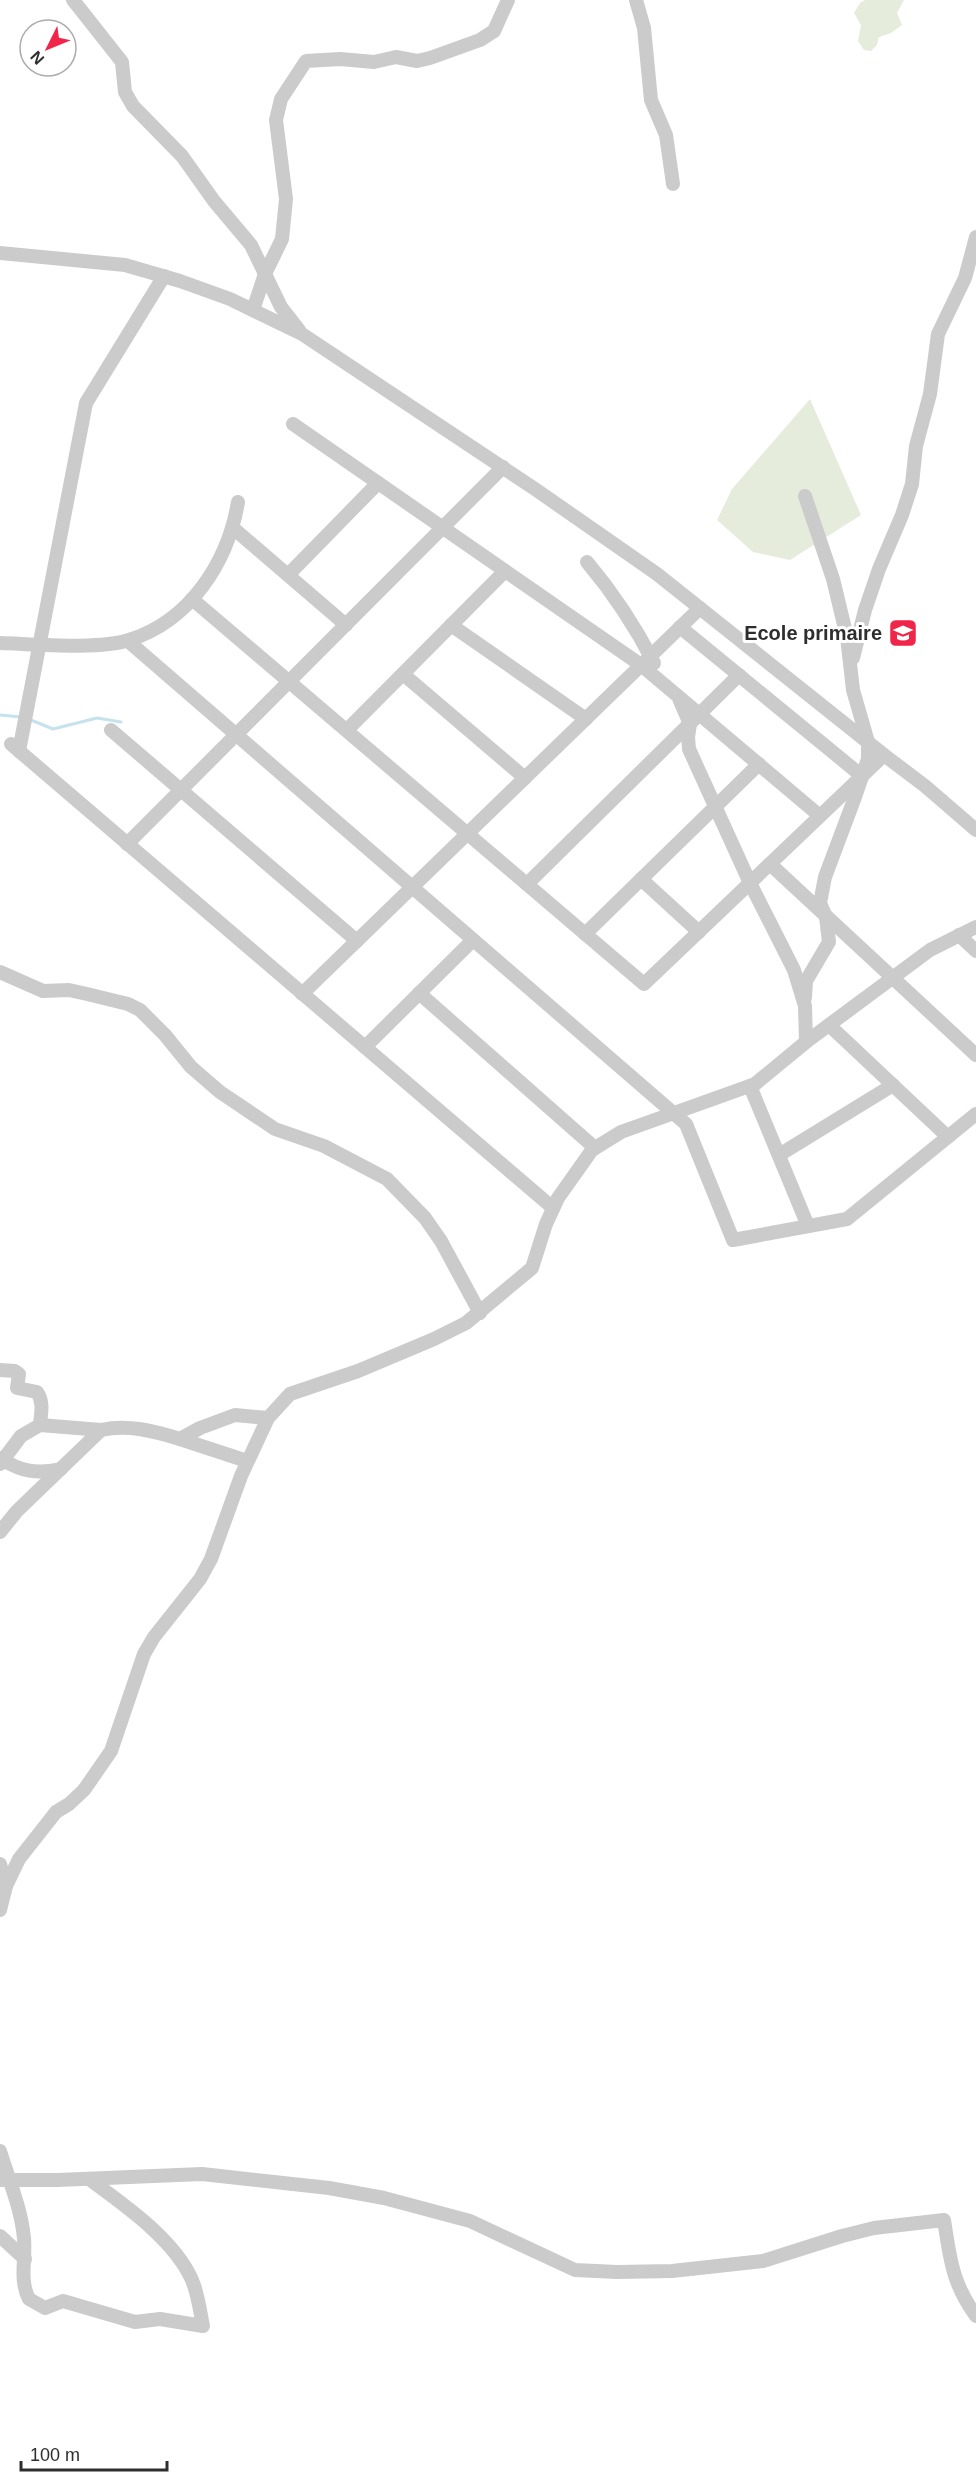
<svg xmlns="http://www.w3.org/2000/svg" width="976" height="2491" font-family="Arial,sans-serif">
  <rect width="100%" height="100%" fill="#fff"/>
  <g fill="#e6ecdb">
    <path d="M865,0H904L897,13L902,25L891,33L879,37L877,45L871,51L864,50L858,41L861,25L854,13L860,3Z"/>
    <path d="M810,399L861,515L790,560L753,552L717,520L732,489Z"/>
  </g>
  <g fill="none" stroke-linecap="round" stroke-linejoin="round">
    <g stroke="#c5e2ed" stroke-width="3">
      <path d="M0,715L21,717"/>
      <path d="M31,720L53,729L97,718L121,722"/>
    </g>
    <g stroke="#cbcbcb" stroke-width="14">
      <path d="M73,0L122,62L125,92L133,106L182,156L214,201L251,245L281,307L299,330"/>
      <path d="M636,0L644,28L651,100L666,135L673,184"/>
      <path d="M0,253L125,265L180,281L230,299L302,334L535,489L657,574L884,755L925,786L976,830"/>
      <path d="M253,310L265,274L282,239L286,199L276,120L281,99L306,61L340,59L374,62L396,57L417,61L430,58L480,40L494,31L508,0"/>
      <path d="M293,424L641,665L820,816"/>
      <path d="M805,496L833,579L847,637L853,690L868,742V759L855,797L825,877L820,903L826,917L829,942L806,981L805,998"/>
      <path d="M233,528L346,625"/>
      <path d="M587,562C614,594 635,626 654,663"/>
      <path d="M288,575L378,483"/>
      <path d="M192,599L644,984L884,755"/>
      <path d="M451,625L586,719"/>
      <path d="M680,627L862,776"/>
      <path d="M128,641L686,1124L733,1240L847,1219L976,1114"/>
      <path d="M0,643C33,644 99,650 129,640C190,621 228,562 238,502"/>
      <path d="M853,658L865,610L879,569L902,515L912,484L916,446L930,394L938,334L965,278L976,237"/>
      <path d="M403,674L525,778"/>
      <path d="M680,701L690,724L688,737L689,749L750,883L794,970L805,1006L806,1042"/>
      <path d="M111,730L357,941"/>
      <path d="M347,730L505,571"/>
      <path d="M11,744L553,1208"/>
      <path d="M19,751L86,403L164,276"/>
      <path d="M127,844L503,467"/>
      <path d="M770,864L976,1055"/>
      <path d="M641,879L699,932"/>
      <path d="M527,884L739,675"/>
      <path d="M585,934L759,764"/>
      <path d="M959,935L976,951"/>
      <path d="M0,972L43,991L69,990L87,994L128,1004L140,1010L165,1035L191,1067L220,1092L275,1129L324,1146L387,1179L425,1218L441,1241L480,1313"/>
      <path d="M419,993L595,1148"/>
      <path d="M302,994L700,608"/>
      <path d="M829,1025L948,1137"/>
      <path d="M365,1047L473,940"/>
      <path d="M750,1086L808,1226"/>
      <path d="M779,1155L893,1085"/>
      <path d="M0,1370L15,1371L19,1374L17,1388L37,1392C44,1402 41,1414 40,1425"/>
      <path d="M180,1439L247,1461"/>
      <path d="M0,1458C21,1472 37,1474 61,1469"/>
      <path d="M0,1464L21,1436L40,1425L101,1430"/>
      <path d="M0,1532L17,1511L101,1430C128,1424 154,1431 180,1439L200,1428L235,1415L268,1418"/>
      <path d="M0,1864L6,1886"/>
      <path d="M0,1910L6,1886L19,1859L56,1812L69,1804L84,1790L111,1751L144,1654L154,1637L200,1579L211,1559L241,1476L268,1418L290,1394L358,1371L434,1339L466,1323L532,1268L546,1224L558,1198L592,1150L621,1132L755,1084L806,1042L930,950L976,927"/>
      <path d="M0,2151C9,2180 21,2208 24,2238C26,2259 19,2280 29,2299L45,2308L63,2301L135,2322L160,2319L203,2326C200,2311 198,2294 192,2280C174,2239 124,2205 89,2179"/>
      <path d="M0,2180H58L202,2174L329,2188L384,2198L470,2221L575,2270L617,2272L672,2271L763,2261L842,2236L874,2228L944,2220C950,2258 952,2283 976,2316"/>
      <path d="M0,2236L25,2259"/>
    </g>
  </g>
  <defs>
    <g id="school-square" transform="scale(1.5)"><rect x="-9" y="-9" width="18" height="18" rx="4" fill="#f02549" stroke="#fff"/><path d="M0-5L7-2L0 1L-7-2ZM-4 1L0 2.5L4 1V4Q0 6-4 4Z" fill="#fff"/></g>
  </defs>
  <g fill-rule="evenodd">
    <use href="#school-square" x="903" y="633"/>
  </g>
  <g text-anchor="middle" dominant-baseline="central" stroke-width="6" stroke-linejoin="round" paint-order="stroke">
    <g font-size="20" font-weight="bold" fill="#2e2e2e" stroke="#fff" text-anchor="end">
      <text x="882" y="633">Ecole primaire</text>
    </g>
  </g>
  <g transform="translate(48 48) rotate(227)"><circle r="28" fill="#ffffff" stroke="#ababab" stroke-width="1.5"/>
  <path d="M0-4.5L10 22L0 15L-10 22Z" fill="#f02549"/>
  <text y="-9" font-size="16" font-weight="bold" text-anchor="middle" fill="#2e2e2e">N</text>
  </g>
  <path d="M21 2461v9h146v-9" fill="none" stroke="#2e2e2e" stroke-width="3"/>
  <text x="30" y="2461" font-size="18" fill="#2e2e2e" stroke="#ffffff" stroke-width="4.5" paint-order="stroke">100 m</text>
</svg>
